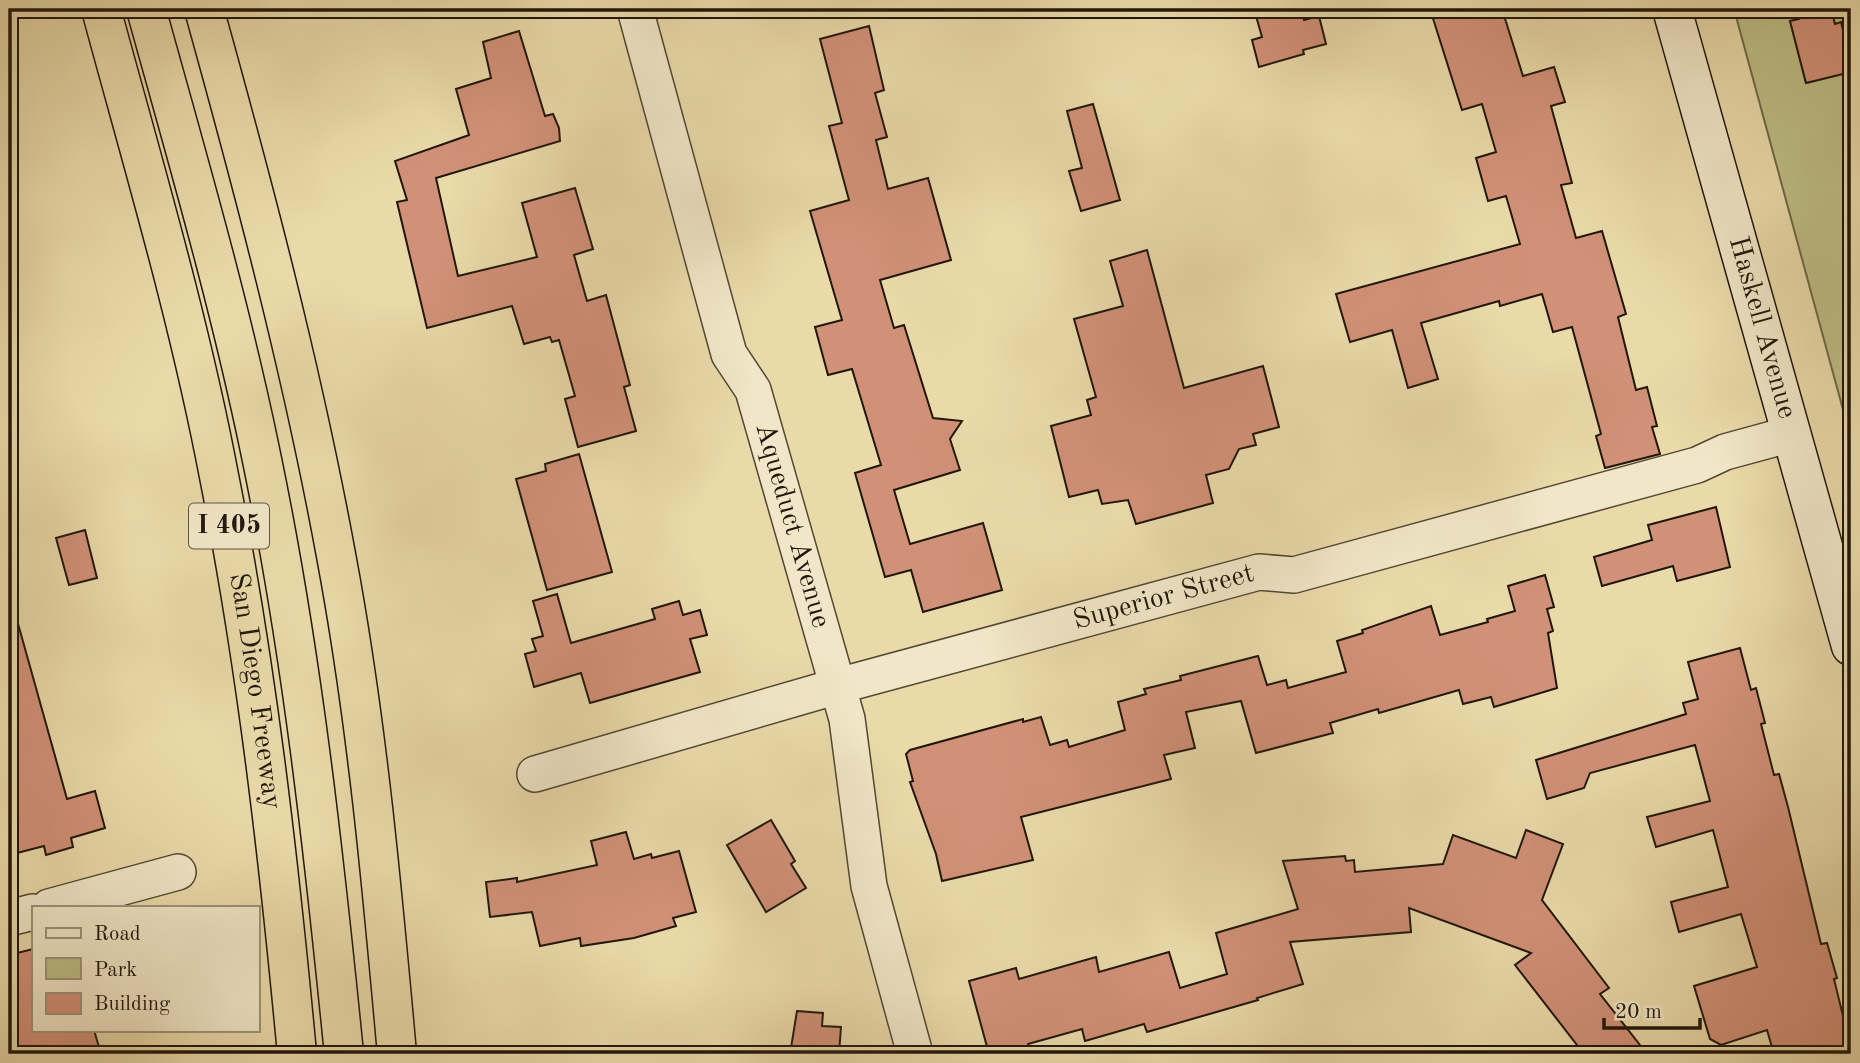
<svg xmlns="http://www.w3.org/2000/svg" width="1860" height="1063" font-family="'Old Standard TT',serif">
  <rect width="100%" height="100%" fill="#eadaaa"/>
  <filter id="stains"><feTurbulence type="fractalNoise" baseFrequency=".00286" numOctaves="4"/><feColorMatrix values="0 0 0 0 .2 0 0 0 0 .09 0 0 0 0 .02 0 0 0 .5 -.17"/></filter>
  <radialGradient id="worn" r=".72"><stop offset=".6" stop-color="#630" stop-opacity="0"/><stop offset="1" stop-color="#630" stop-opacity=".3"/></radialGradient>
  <g fill="#bdbe84" stroke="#6e6a48" stroke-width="2">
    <path d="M1734,9H1796L1799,19L1790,21L1806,83L1851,72V439Z"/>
    <path d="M1831,9H1851V28L1843,30L1841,23L1835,24Z"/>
  </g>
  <g fill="#d19178" stroke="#20170b" stroke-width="2">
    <path d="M1254,9H1301L1304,20L1319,16L1326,44L1303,50L1304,54L1259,67L1252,40L1262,37Z"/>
    <path d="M1430,9H1502L1523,76L1554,67L1565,102L1551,106L1572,183L1561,185L1576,238L1602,231L1626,314L1618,317L1636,390L1647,387L1657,426L1652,427L1660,454L1605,468L1596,436L1601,434L1572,327L1553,332L1542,294L1500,306L1499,301L1421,323L1438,379L1408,388L1392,330L1350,342L1336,294L1520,244L1506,196L1488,201L1476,158L1496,152L1482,104L1462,110Z"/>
    <path d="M1796,9H1831L1835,24L1841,22L1843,30L1851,28V72L1806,83L1790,21L1799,19Z"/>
    <path d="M869,26L884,90L875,93L887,137L876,140L888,189L928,178L951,260L880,280L894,328L904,325L933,418L962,421L950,439L960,470L894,490L910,544L983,523L1002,590L923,612L911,570L885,577L855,473L881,465L852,369L828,375L815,327L842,320L810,211L849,200L829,126L842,123L820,39Z"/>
    <path d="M519,31L545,116L553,114L559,128L560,141L436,178L458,276L537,257L522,203L575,188L593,249L574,255L587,301L606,295L630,385L624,387L636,431L578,447L565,399L575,396L559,340L552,342L550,337L524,344L512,306L427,328L397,202L407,200L395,161L469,135L456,89L491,78L483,42Z"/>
    <path d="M1093,104L1120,200L1081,211L1069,171L1082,168L1067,111Z"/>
    <path d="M1147,250L1184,388L1263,366L1279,427L1253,434L1256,445L1239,449L1229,469L1206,475L1213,503L1136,524L1128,500L1102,504L1098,490L1069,497L1051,426L1091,415L1087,400L1096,397L1074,319L1123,306L1110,261Z"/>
    <path d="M579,454L612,572L547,590L516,479L546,471L545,464Z"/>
    <path d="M1716,507L1730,567L1677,581L1673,566L1602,586L1594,557L1652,540L1648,525Z"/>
    <path d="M85,530L97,578L69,585L56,538Z"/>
    <path d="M1545,575L1554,607L1547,609L1553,631L1548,633L1557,688L1494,707L1491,697L1463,704L1459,690L1379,713L1378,709L1330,723L1333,733L1256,753L1241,701L1186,712L1195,748L1164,755L1171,779L1021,817L1033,860L942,881L936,854L910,782L913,781L906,754L910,750L1023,719V722L1041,717L1050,745L1067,740L1069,747L1125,730L1118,702L1146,694L1144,689L1181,680L1180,676L1258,656L1267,685L1286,680L1288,688L1346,672L1337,641L1363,633L1362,630L1431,606L1440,635L1488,622L1487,619L1515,611L1508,586Z"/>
    <path d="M557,594L571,643L655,619L652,609L679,601L683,615L700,610L707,635L690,639L700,672L590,703L581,673L534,687L525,654L536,651L532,639L543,636L533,601Z"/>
    <path d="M17,620L67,799L95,791L105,828L71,838L73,847L46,855L44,846L17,853L9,822V621Z"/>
    <path d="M1740,648L1751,690L1756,688L1765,723L1761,724L1774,775L1779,774L1788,807L1821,944L1827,943L1837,978L1834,979L1851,1049L1834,1054H1774L1767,1030L1721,1045L1710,1039L1694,986L1757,967L1741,914L1679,932L1671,902L1728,887L1713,830L1656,847L1647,817L1710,801L1695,745L1590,773L1584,788L1547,799L1536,760L1686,714L1683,703L1698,699L1688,662Z"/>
    <path d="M771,820L795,861L791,864L806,888L766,912L727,845Z"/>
    <path d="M1526,830L1563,844L1542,900L1609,988L1600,994L1647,1054H1584L1515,965L1531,953L1409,908L1411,932L1290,942L1303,984L1257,998L1258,1000L1147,1032L1144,1024L1085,1041L1082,1029L1028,1044L1031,1054H989L969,981L1016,968L1019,979L1096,957L1099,972L1169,952L1180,988L1227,974L1216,933L1298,909L1283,861L1345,856L1346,861L1354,860L1355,872L1443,864L1453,835L1516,858Z"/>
    <path d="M626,832L634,859L651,854L652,858L679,851L696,912L673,918L676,926L634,938L581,946L580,938L540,946L532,912L490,917L486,882L517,878V882L597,865L591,841Z"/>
    <path d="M33,949V1030H94L101,1054H9V955Z"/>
    <path d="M797,1011L823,1013L822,1026L841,1027L839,1054H790Z"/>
  </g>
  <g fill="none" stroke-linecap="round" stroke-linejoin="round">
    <g stroke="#524833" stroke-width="38">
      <g id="street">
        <path id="s1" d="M635,9L729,354L753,390L847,719L869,886L915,1054"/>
        <path id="s2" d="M535,774L838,686L1259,572L1294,575L1697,465L1725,452L1791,434"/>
        <path d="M49,907L178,872"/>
        <path d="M9,918L33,912"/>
      </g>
    </g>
    <g stroke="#20170b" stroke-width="41">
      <g id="secondary">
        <path id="s3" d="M1672,9L1851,646"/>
      </g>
    </g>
    <g stroke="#20170b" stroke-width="41">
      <g id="highway">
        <path id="s4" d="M101,9C143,164 189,318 219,476C257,667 279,861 297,1054"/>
        <path d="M146,9C187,157 230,304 261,455C302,652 324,854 344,1054"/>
        <path d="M204,9C254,189 302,370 336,555C367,720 382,887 397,1054"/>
      </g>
    </g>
    <use href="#street" stroke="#f1e7c8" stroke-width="35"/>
    <use href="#secondary" stroke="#f1e7c8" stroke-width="38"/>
    <use href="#highway" stroke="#eadaaa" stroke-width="38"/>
  </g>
  <g text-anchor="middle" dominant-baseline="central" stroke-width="5" stroke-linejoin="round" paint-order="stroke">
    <rect fill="#f1e7c8" stroke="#5f5544" stroke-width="2" x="189" y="503.5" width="80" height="45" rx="5"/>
    <g font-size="26" font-weight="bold" fill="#20170b">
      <text x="229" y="526">I 405</text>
    </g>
    <g font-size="28" fill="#20170b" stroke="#f1e7c8">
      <text stroke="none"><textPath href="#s3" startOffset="331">Haskell Avenue</textPath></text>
      <text stroke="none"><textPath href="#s1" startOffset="542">Aqueduct Avenue</textPath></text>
      <text stroke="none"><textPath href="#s2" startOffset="653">Superior Street</textPath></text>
      <text stroke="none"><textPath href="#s4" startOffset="700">San Diego Freeway</textPath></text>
    </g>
  </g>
  <rect width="1860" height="1063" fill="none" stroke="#eadaaa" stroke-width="35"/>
  <rect x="10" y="10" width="1839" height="1042" fill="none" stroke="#20170b" stroke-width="3.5"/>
  <rect x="18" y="18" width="1825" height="1028" fill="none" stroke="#20170b" stroke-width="2"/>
  <rect x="32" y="906" width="228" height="126" fill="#f1e7c8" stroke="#9d947c" stroke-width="2"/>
  <rect x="46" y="928" width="35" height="10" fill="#f1e7c8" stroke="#9d947c" stroke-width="2"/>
  <text x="94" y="940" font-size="21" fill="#20170b">Road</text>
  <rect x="46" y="958" width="35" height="21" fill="#bdbe84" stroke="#9d947c" stroke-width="2"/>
  <text x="94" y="976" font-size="21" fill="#20170b">Park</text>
  <rect x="46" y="993" width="35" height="21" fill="#d19178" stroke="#9d947c" stroke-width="2"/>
  <text x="94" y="1010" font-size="21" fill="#20170b">Building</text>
  <path d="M1604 1018v10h96v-10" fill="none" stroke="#20170b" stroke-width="3.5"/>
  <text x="1615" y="1018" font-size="21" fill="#20170b" stroke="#f1e7c8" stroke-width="5" paint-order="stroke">20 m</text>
  <rect width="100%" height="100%" filter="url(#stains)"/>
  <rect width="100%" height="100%" fill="url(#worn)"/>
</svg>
